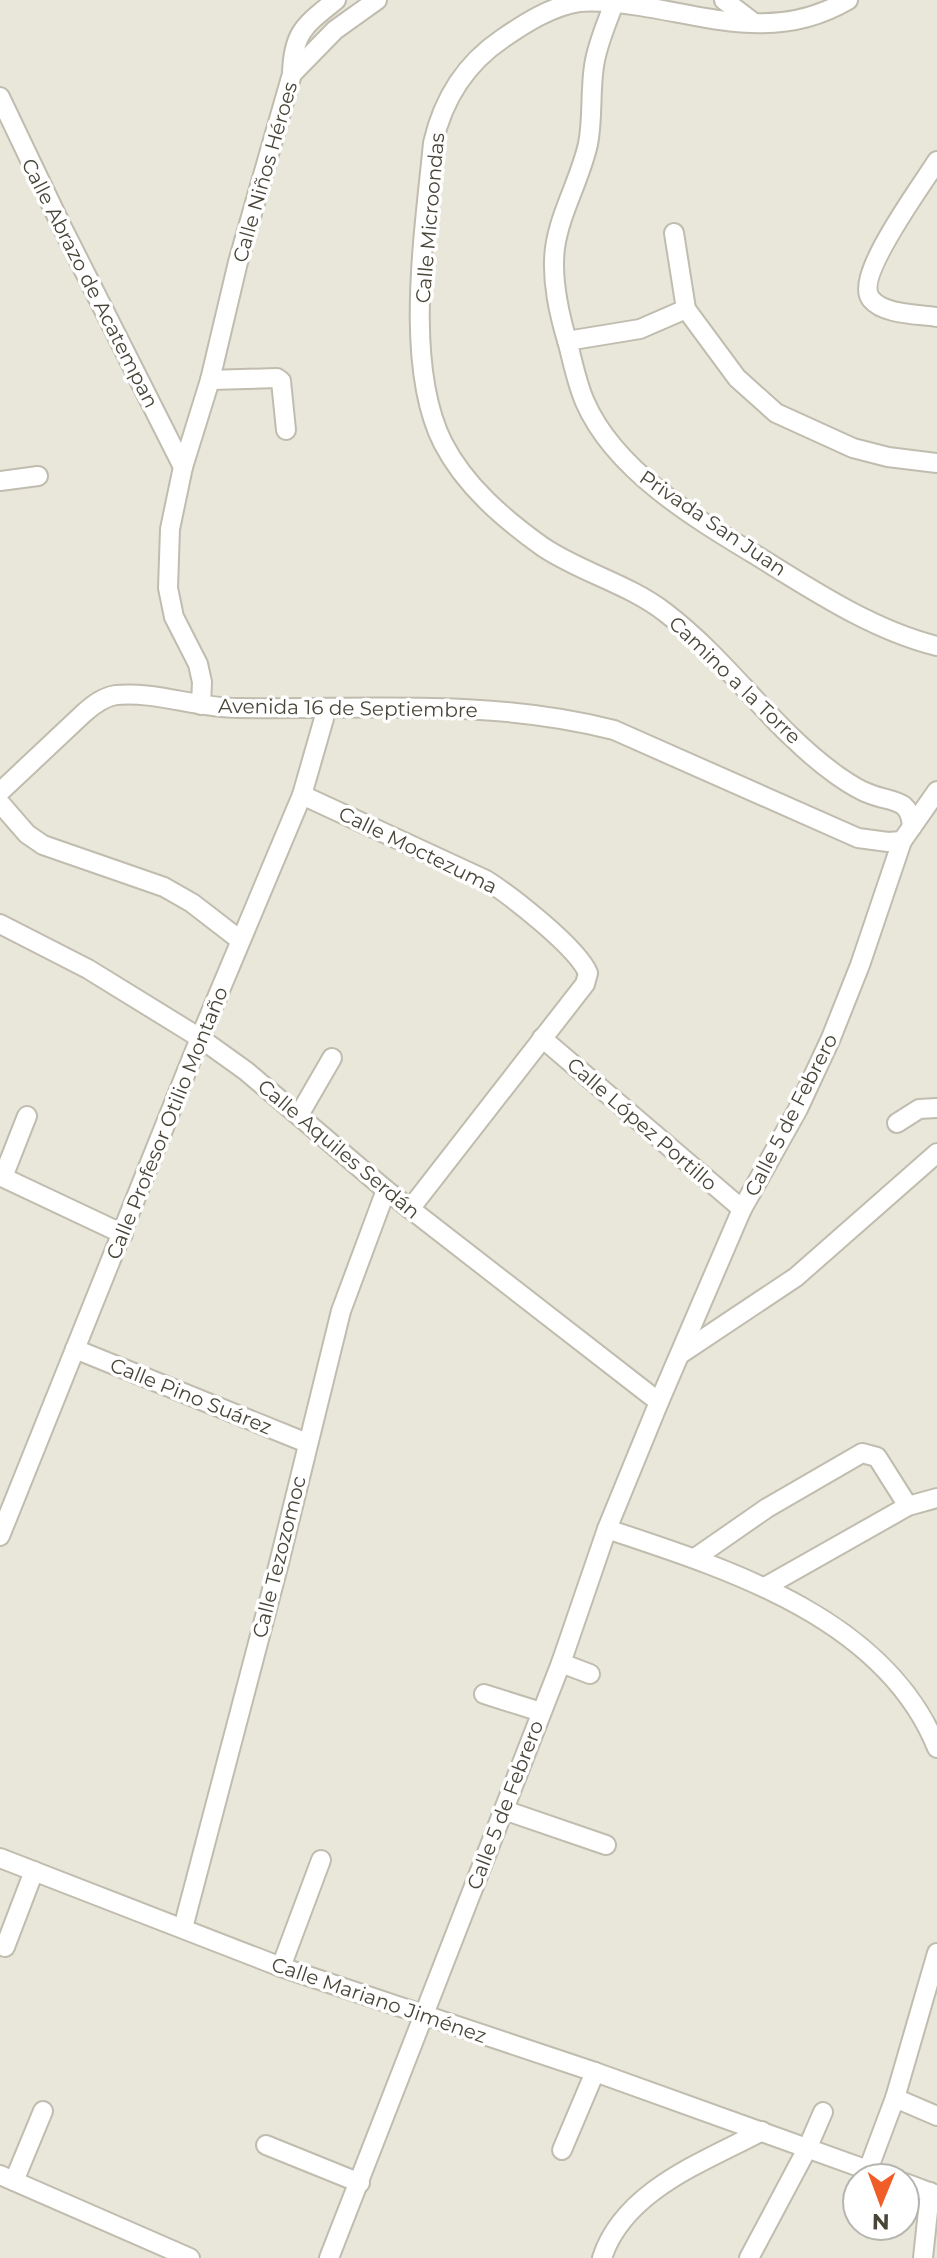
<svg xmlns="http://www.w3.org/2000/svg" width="937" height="2258" font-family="Montserrat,sans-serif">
  <rect width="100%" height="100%" fill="#f5f3ec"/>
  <path fill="#e9e6da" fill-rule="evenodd" d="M0,0H937V2258H0ZM857,2178H905V2226H857Z"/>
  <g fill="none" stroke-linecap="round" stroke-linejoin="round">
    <g stroke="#c0bcae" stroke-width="22">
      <g id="street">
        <path d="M724,0L754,23"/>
        <path d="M848,0C778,41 714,18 640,6C620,3 599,0 579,2C552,6 525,23 502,39C465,64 443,100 433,143C425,229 403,364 443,443C465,486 504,519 543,547C582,573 629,584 666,613C729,661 773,730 838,776C848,783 858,790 870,794C892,803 910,797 912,827"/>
        <path d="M614,3C607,23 597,44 594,66C590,92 593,119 588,144C580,180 560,212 555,248C551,280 559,314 568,344C573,363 577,384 585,402C615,471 696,519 759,557C814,591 873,630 937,646"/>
        <path d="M292,74C293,32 305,25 336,0"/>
        <path d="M0,97L61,225L183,467"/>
        <path d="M937,161C923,184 853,277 871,299C884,315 918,314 937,317"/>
        <path d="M674,233L686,309L737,378L776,413L853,448L888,457L937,463"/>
        <path d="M567,341L640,329L686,309"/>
        <path d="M210,380L277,378L281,381L286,430"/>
        <path d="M0,481L38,476"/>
        <path d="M201,705L202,682L198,664L174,617L168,588L170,529L183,467L210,380L238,262L292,74L335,30L377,0"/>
        <path d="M0,792L84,713C93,705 103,697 116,695C154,691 198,708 237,708C364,710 490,698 614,730L858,838L888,842L902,841"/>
        <path d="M302,795L486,880C510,895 577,947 588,973L585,984L410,1209"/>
        <path d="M0,803L27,834L43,845L164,887L192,903L240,940"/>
        <path d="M0,924L88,969L200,1038L246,1071L386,1190L659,1402"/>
        <path d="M542,1038L742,1209"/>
        <path d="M299,1115L332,1058"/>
        <path d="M897,1123L919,1109L937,1108"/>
        <path d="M0,1176L123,1234"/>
        <path d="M3,1177L27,1116"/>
        <path d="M75,1349L307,1443"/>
        <path d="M682,1353L796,1277L937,1153"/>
        <path d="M607,1529C728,1569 885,1618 937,1748"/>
        <path d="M0,1536L200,1038L302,795L327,708"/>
        <path d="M695,1558L767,1508L862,1453L877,1457L908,1506"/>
        <path d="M765,1587L908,1506L937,1498"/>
        <path d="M561,1663L590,1674"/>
        <path d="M484,1694L541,1712"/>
        <path d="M504,1810L606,1845"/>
        <path d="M0,1858L281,1967L595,2072L890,2178"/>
        <path d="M183,1928L278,1567L341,1311L386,1190"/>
        <path d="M5,1947L34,1871"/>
        <path d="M281,1967L321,1860"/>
        <path d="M895,2098L937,2116"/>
        <path d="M266,2145L360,2183"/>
        <path d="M562,2150L595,2072"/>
        <path d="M868,2170L895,2098L937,1953"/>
        <path d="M0,2175L190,2258"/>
        <path d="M14,2181L43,2111"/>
        <path d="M905,2183L937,2195"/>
        <path d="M329,2258L561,1663L607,1529L659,1402L742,1209L798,1109L831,1038L860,965L902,841L937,791"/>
        <path d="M602,2258C624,2190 704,2162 762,2131"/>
        <path d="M749,2258L807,2149L823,2112"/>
        <path d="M923,2258L930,2192"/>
      </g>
    </g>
    <use href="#street" stroke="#fff" stroke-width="18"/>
  </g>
  <g text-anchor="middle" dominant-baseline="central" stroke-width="7" stroke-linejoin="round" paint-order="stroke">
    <g font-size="20" fill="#494539" stroke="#fff">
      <text transform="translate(265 172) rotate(-74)">Calle Niños Héroes</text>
      <text transform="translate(430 218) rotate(-85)">Calle Microondas</text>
      <text transform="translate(90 283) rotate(63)">Calle Abrazo de Acatempan</text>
      <text transform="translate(713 523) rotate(34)">Privada San Juan</text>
      <text transform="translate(735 680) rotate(44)">Camino a la Torre</text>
      <text transform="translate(348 708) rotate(1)">Avenida 16 de Septiembre</text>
      <text transform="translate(418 850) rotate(26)">Calle Moctezuma</text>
      <text transform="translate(791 1115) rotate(-63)">Calle 5 de Febrero</text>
      <text transform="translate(167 1123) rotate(-68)">Calle Profesor Otilio Montaño</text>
      <text transform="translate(642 1124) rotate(41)">Calle López Portillo</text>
      <text transform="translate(339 1149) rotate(40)">Calle Aquiles Serdán</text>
      <text transform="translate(191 1396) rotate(22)">Calle Pino Suárez</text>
      <text transform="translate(279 1557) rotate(-76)">Calle Tezozomoc</text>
      <text transform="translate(505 1805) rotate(-69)">Calle 5 de Febrero</text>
      <text transform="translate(379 2000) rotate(19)">Calle Mariano Jiménez</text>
    </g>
  </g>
  <g transform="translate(881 2202) rotate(181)"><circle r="38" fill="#ffffff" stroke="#b6b5b0" stroke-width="2"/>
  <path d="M0-6L14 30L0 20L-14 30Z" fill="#f05d28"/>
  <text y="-12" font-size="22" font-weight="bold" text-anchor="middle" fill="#494539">N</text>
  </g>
</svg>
